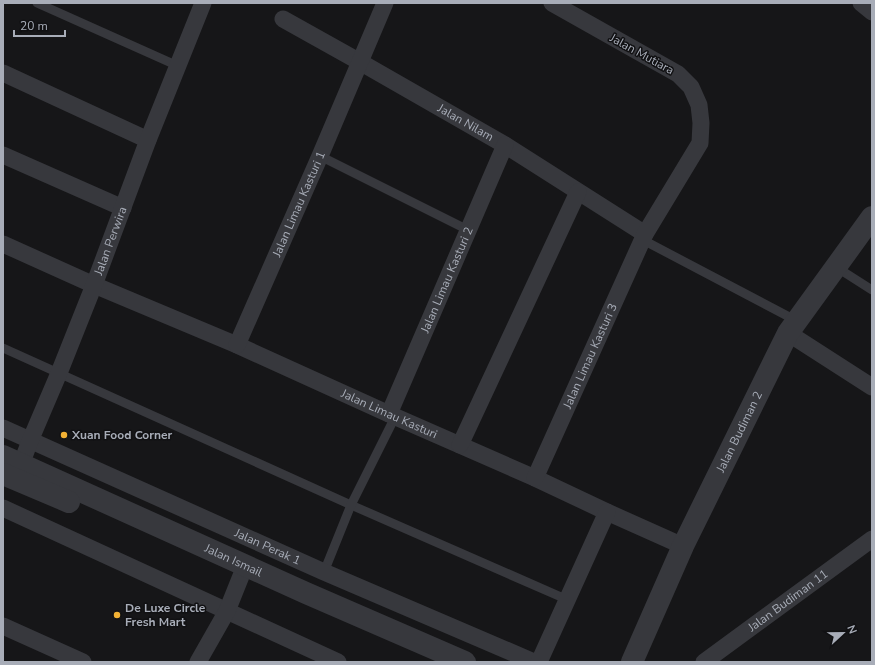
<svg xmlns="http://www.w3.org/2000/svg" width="875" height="665" font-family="'Nunito Sans',sans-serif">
  <rect width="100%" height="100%" fill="#161618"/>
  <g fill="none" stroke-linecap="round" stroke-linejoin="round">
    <g stroke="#37383d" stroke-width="9">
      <path d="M37,3L178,66"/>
      <path d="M320,156L468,230"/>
      <path d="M643,240L797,321"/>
      <path d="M836,267L872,290"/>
      <path d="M3,348L351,505L568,600"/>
      <path d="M324,572L351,505L395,417"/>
    </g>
    <g stroke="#37383d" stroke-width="17">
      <path d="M861,3L872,12"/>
      <path id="s1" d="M283,19L360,62L505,145L645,234"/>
      <path d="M3,73L148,140"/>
      <path d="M3,155L123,208"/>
      <path id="s2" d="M3,244L94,285L237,345L389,414L535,478L607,512L683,546"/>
      <path d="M788,333L872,387"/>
      <path id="s3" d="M237,345L320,156L385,3"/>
      <path id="s4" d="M389,414L505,145"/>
      <path id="s5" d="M3,428L324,572L534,662"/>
      <path d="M460,445L578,192"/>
      <path id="s6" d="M17,475L30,441L59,373L94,285L148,140L203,3"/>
      <path id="s7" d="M535,478L645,234L700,143L701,123L699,105L691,87L678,74L552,3"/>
      <path d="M3,508L338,662"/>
      <path d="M3,626L83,662"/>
      <path d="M198,662L227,611L245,566"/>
      <path d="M539,662L607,512"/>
      <path id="s8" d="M704,662L872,539"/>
    </g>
    <g stroke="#37383d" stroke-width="22">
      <path id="s9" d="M3,456L306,593L465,662"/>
      <path d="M3,474L69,502"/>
      <path id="s10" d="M632,662L683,546L788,333L872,217"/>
    </g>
  </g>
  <g fill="#f2b134" stroke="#111113" stroke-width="1.5">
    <circle cx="64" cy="435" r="4"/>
    <circle cx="117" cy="615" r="4"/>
  </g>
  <g text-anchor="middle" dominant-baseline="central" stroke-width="3" stroke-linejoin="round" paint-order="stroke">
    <g font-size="12" fill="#a8adb8" stroke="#111113">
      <text transform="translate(642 54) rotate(29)">Jalan Mutiara</text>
      <text stroke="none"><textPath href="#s1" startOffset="210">Jalan Nilam</textPath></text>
      <text stroke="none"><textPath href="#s3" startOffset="154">Jalan Limau Kasturi 1</textPath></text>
      <text stroke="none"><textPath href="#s6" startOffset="252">Jalan Perwira</textPath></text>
      <text stroke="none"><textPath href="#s4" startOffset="146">Jalan Limau Kasturi 2</textPath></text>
      <text stroke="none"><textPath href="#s7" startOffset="134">Jalan Limau Kasturi 3</textPath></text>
      <text stroke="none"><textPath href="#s2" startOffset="422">Jalan Limau Kasturi</textPath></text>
      <text stroke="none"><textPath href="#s10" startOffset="254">Jalan Budiman 2</textPath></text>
      <text stroke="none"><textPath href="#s5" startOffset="290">Jalan Perak 1</textPath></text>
      <text stroke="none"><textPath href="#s9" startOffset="253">Jalan Ismail</textPath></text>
      <text stroke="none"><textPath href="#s8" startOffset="104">Jalan Budiman 11</textPath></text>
    </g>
    <g font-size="12" font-weight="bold" fill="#a8adb8" stroke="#111113" text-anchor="start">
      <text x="72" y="435">Xuan Food Corner</text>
      <text x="125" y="608">De Luxe Circle<tspan x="125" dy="14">Fresh Mart</tspan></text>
    </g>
  </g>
  <rect width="875" height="665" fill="none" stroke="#a8adb8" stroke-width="8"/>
  <g transform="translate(843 633) rotate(68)" stroke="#111113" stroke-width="3" paint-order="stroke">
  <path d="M0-3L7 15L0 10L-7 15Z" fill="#a8adb8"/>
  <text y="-6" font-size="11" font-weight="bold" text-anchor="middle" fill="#a8adb8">N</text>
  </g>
  <path d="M14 30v6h51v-6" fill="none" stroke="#a8adb8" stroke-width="2"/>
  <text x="20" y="30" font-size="12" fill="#a8adb8" stroke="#111113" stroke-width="3" paint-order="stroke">20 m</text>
</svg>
